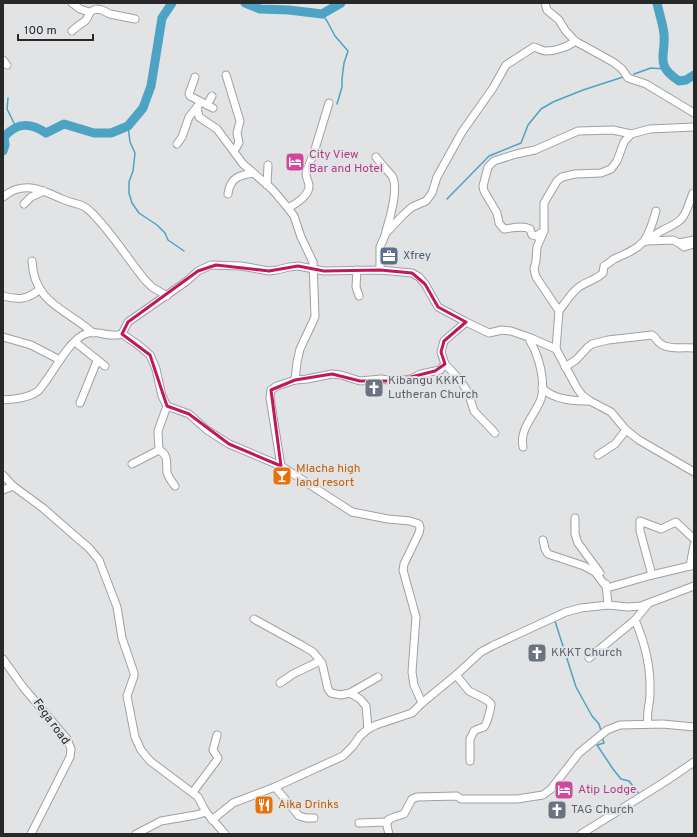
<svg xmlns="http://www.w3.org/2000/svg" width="697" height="837" font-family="Overpass,sans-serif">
  <rect width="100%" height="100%" fill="#e1e3e5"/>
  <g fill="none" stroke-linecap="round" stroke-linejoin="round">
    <g stroke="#4da3c3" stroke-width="1.5">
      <path d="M322,14L327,21L335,36L348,51L344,63L342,79V87L337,104"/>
      <path d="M634,74L651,68L665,69"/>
      <path d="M8,98L7,109L16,127"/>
      <path d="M128,126L130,142L135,153L133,171L129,182V193L132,203L139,213L157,225L165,233L168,240L184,251"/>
      <path d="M3,137H4"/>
      <path d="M447,199L489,156L521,143L528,125L541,109L553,102L583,90L623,77"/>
      <path d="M555,621L576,687L592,716L599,724L601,731"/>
      <path d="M602,736L604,743L597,745L613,769L621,779L629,781L639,794"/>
    </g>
    <g stroke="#4da3c3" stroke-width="9">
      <path d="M245,3L260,9L289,10L322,14L341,3"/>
      <path d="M657,3C659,13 663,24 664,34C666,56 654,65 679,81L686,80L694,75"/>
      <path d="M3,151L5,145L4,137C17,122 30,122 46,133L64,124L94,133H111L128,126L143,108L151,86L162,18L172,3"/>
    </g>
    <g stroke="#9fa0a2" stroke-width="9">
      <g id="minor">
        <path d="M72,3L80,9L89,12"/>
        <path d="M545,3L547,10L559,20L565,30L575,41L613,62L622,69L628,78L646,84L694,113"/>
        <path d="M72,31C76,27 81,24 85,21C90,16 88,11 96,9L102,10L110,14L135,19"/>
        <path d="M3,60L7,65"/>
        <path d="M226,75L240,121L237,133L239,143L234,151"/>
        <path d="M195,77L189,94L190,96L213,108"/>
        <path d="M207,105L212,96"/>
        <path d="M197,107L199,117L217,129L243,164L272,189L288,208L294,216L301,237L313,262L315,317L300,349L297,362L295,380"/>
        <path d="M177,144L182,137L189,117L201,102"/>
        <path d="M376,157C381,164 387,170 392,176C399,187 390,219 386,231"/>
        <path d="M267,185L268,165"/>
        <path d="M228,194C230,178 239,175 253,173"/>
        <path d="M3,197C23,180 42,190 62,199C75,205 82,202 92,213C112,233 127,258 145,280L152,287L167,296"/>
        <path d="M24,204L31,197L44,191"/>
        <path d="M288,208C296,204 310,195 309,185C308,180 306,178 306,173L315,149L329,103"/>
        <path d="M544,231L536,236L532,235L530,229C522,225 513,228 504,229L499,223L497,213L484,191L483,186L488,167L494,161L516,154L535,150L578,131L613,130L631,134L650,129L694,127"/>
        <path d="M648,241L673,240L679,243L694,240"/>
        <path d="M644,242C652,239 656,233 663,230C687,219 684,216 693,193"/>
        <path d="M679,243L684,247L694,244"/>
        <path d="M32,261C34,304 67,309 93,333"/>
        <path d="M357,270L356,287L359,296"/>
        <path d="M380,270V247L386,233L403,215L412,207L426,201L432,193L437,177L462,132L493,88L506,65L534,47C538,48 542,51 546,51C555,51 568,47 575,41"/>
        <path d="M3,296C19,300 27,300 40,289"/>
        <path d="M559,311C565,303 571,293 579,287C587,281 596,280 603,273L604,266C608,264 611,261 614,259C644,246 647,243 656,211"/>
        <path d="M122,334L128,322L187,281L198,271L211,265L241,266L269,271L277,270L289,267L298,266L324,271L380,270L412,273L419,277L425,284L438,307L466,322L489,333L502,330L511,331L531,338L556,349L577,388L582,395L590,401L611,412L626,430L639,440L694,472"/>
        <path d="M122,334L137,344L150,355L156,369L162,396L167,406L189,414L207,430L229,444L281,466L352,512L388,519L410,521L419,524L420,528L419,533L404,564L403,570L416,617L412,672L414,685L422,703"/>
        <path d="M3,337L31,345L60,360"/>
        <path d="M75,342L105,366"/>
        <path d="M556,349L559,311L536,277L534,269L536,261L537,247L544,231V203L557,181L562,177L575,174L601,173L611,169L617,161L624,142L631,134"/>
        <path d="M445,364L459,379L468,392L474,411L495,433"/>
        <path d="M565,367L576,360L588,347L592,344L608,340L652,335C656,337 657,342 661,344C669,350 684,347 694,348"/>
        <path d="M542,388C554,400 574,401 590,401"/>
        <path d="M3,400C14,399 29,398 38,391C42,387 45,382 48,378C57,365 69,343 83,335C95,328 110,339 122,334"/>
        <path d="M80,403L97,361"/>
        <path d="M523,447C519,429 535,415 541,399C546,382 539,356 530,341"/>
        <path d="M159,450C169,455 166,463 167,472C168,477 172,482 175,486"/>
        <path d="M598,455L615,444L626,430"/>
        <path d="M132,464L159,450L158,431L167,406"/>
        <path d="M281,466L270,398L271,390L277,386L295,380L307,379L332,374L341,375L360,381L381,379L395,381L411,379L421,374L435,371L440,370L445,364L441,352L444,341L466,322"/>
        <path d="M3,475L13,486L43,508L75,536L89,548L99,560L117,607L122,638L134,673V676L127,696L135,737L141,750L150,761L198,797L206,812L225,834"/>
        <path d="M3,490L13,486"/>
        <path d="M575,518V534L578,543L600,573"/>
        <path d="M543,540L545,549L548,554L584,566L595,572L607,588L652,575L694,565"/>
        <path d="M690,566L694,545"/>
        <path d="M652,575L640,531V521L661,529L676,522L694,539"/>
        <path d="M606,584L608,605"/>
        <path d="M254,619L303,646L313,652L322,663L328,689L331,693L341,695L350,693L360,699L366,706L368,729"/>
        <path d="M635,620C645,643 651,667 650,693C650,704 646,713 648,724"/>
        <path d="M589,658L635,620L648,604"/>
        <path d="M3,659L23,687L67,739L71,749L70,757L31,834"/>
        <path d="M456,675L469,691L487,700L491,704C491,708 487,724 484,727C481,728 477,729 474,731L470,739V761"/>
        <path d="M280,683L293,674L320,661"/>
        <path d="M350,693L378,677"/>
        <path d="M275,787L299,816L306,818H314"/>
        <path d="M193,792L217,760L218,758L213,750L217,735"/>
        <path d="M212,820L233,803L275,787L343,756L353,746L360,736L368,729L376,725L412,713L422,703L456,675L481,652L492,646L566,612L581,608L608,605L628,607L641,606L694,586"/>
        <path d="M359,823L387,822"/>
        <path d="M136,834L161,821L196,815L206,812"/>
        <path d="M389,834L387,826L388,820L394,817L404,814L412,799L417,797L457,796L461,799H517L543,795L551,789L579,753L607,730L620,725L663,724L694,727"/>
        <path d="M581,834L663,783L694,762"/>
      </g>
    </g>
    <use href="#minor" stroke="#fff" stroke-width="7"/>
  </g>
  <path fill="none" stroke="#c2185b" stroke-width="3" stroke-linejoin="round" d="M216,265L269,271L298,266L324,271L380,270L412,273L425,284L438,307L466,322L444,341L441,352L445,364L435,371L395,381H360L332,374L295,380L271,390L281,466L229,444L189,414L167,406L150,355L122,334L128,322L198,271Z"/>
  <defs>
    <g id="hotel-square" transform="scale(1)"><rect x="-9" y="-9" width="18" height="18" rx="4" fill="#d1479c" stroke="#e1e3e5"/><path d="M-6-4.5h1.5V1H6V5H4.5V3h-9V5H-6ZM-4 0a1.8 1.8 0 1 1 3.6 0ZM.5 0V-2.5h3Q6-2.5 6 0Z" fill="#fff"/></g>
    <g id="office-square" transform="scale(1)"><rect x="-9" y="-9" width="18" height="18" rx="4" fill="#5c6f8a" stroke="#e1e3e5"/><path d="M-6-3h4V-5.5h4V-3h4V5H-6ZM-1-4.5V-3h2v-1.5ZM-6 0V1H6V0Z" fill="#fff"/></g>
    <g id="church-square" transform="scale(1)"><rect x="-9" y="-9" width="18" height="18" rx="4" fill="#6b7280" stroke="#e1e3e5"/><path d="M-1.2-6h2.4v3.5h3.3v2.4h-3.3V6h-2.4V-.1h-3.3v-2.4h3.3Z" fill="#fff"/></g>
    <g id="bar-square" transform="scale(1)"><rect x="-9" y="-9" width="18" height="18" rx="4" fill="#e8710a" stroke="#e1e3e5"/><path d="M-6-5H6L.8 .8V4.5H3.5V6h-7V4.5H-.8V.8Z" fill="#fff"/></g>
    <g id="restaurant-square" transform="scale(1)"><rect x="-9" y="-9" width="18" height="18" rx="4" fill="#e8710a" stroke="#e1e3e5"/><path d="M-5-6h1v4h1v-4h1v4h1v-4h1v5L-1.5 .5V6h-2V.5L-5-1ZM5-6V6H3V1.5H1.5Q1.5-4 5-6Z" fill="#fff"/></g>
  </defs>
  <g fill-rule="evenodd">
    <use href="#hotel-square" x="295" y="162"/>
    <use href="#office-square" x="389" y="256"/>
    <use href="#church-square" x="374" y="388"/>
    <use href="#bar-square" x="282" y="476"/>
    <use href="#church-square" x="537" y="653"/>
    <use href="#hotel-square" x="564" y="790"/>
    <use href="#restaurant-square" x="264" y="805"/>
    <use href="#church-square" x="557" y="810"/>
  </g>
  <g text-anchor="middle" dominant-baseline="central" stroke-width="4" stroke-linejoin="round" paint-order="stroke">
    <g font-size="12" fill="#b23c85" stroke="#e1e3e5" text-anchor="start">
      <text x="309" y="155">City View<tspan x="309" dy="14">Bar and Hotel</tspan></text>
      <text x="578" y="790">Atip Lodge</text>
    </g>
    <g font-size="12" fill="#4e5e75" stroke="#e1e3e5" text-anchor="start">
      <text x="403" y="256">Xfrey</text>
    </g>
    <g font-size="12" fill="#5b616d" stroke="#e1e3e5" text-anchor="start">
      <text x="388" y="381">Kibangu KKKT<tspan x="388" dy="14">Lutheran Church</tspan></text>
      <text x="551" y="653">KKKT Church</text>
      <text x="571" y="810">TAG Church</text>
    </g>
    <g font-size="12" fill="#c56008" stroke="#e1e3e5" text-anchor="start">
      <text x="296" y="469">Mlacha high<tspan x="296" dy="14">land resort</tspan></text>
      <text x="278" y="805">Aika Drinks</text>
    </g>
    <g font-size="12" fill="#282829" stroke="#e1e3e5">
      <text transform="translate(51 722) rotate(54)">Fega road</text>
    </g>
  </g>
  <rect width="697" height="837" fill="none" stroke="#282829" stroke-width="8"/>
  <path d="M18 34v6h75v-6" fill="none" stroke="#282829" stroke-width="2"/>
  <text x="24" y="34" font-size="12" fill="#282829" stroke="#e1e3e5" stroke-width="3" paint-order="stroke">100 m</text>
</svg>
